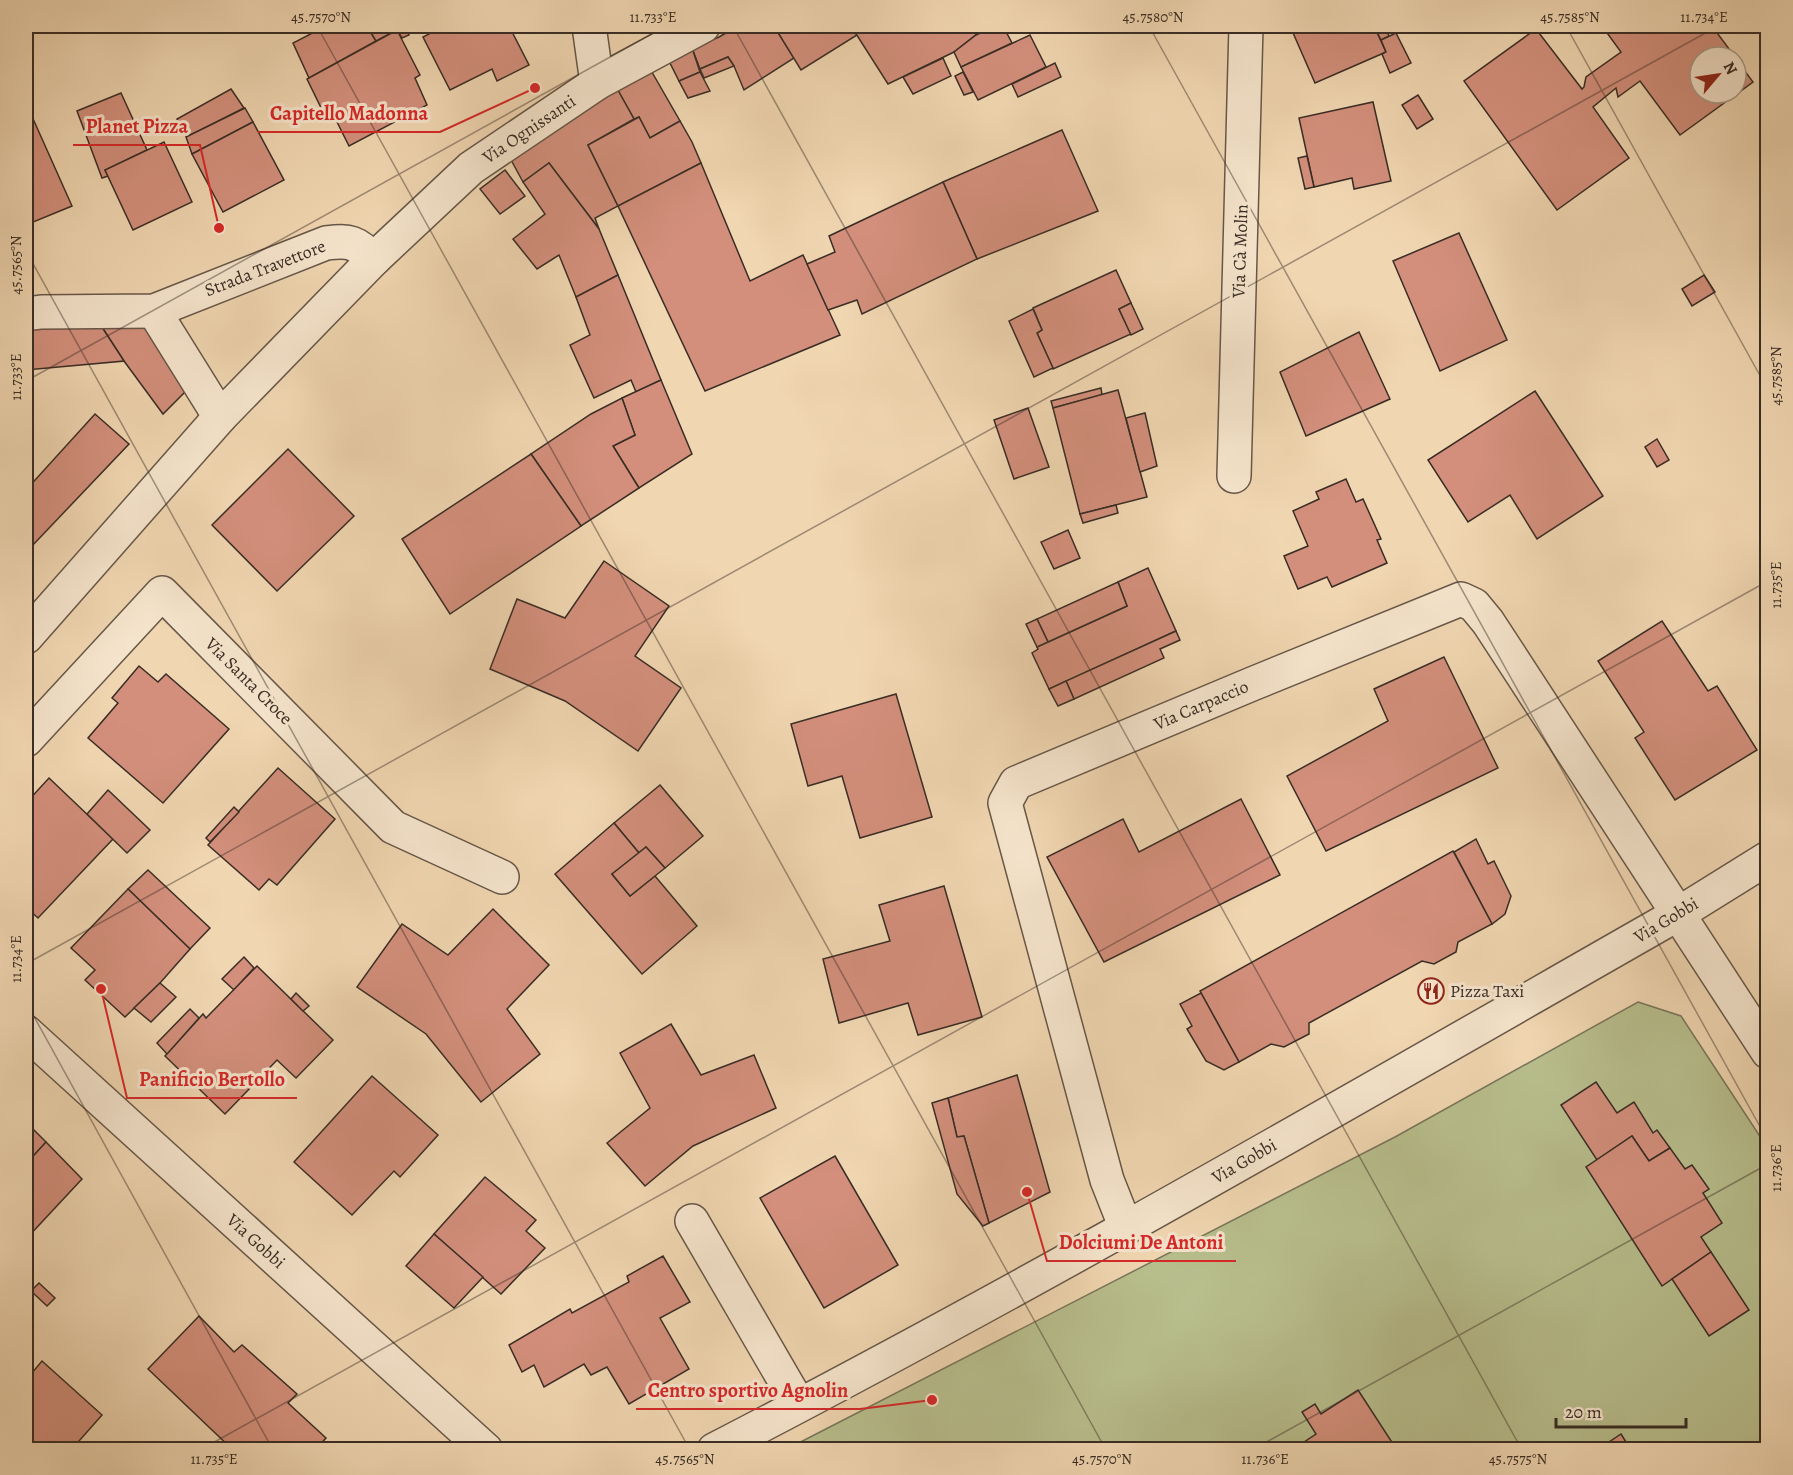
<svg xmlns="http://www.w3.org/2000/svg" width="1793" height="1475" font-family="Alegreya,serif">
  <rect width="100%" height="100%" fill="#f0d6b1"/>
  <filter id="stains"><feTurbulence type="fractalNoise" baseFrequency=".00333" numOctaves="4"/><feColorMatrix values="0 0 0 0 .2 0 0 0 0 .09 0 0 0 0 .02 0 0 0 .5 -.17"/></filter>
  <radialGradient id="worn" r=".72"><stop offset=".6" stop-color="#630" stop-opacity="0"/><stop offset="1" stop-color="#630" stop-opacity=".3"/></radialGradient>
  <path fill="#b8be8d" stroke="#787659" stroke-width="1.5" d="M1638,1002L1681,1016L1767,1147V1449L785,1450L1395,1137Z"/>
  <g fill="#d38f7c" stroke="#392d25" stroke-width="1.5">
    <path d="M326,26H367L376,41L309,78L293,43Z"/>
    <path d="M367,26H404L409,35L402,38L397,30L376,41Z"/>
    <path d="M444,26H509L529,65L497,81L492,69L450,90L423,37Z"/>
    <path d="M738,26H774L794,58L744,90L734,66L728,57L700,69L692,48L719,37Z"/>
    <path d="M774,26H851L857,35L801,70Z"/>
    <path d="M851,26H972L976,35L954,52L888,84Z"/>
    <path d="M995,26H1003L1012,43L961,67L954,52L976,35Z"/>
    <path d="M1290,26H1374L1386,52L1315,83Z"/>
    <path d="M1374,26H1384L1389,36L1381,40Z"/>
    <path d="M1602,26H1712L1735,57H1700V93H1736V59L1753,82L1680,135L1640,81L1618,97L1616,88L1593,107L1629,158L1557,210L1464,81L1536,29L1582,89L1584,87L1586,77L1621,52Z"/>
    <path d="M397,30L420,75L415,78L427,105L349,146L335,118L328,122L307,79Z"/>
    <path d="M1396,33L1411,63L1390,73L1382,54L1386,52L1381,40Z"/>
    <path d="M1030,35L1046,67L978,100L961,67Z"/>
    <path d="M692,48L700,72L679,81L668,59Z"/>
    <path d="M728,57L734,66L704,78L700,69Z"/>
    <path d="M943,58L951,76L913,94L903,77Z"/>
    <path d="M1055,63L1061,77L1018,97L1012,84Z"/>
    <path d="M649,67L680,121L650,138L639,117L634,119L615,85Z"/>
    <path d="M700,72L710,91L688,98L679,81Z"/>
    <path d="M963,72L973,92L964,95L955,76Z"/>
    <path d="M615,85L634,119L588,145L618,206L595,218L599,229L549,163L523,182L510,158Z"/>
    <path d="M231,89L244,108L187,137L177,119Z"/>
    <path d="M121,93L147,150L105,170L108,176L102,178L77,111Z"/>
    <path d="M1418,95L1433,119L1417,129L1402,105Z"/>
    <path d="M1373,102L1391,181L1354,189L1352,178L1314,187L1299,118Z"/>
    <path d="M26,103L72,206L26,225Z"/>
    <path d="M245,108L253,122L192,154L186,137Z"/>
    <path d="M639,117L650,138L680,121L692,142L701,163L618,206L588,145Z"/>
    <path d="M253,122L284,180L223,212L192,154Z"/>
    <path d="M1062,130L1098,211L977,259L943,182Z"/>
    <path d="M164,142L192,202L133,230L105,170Z"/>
    <path d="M1307,156L1314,187L1305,189L1298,158Z"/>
    <path d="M549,163L599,229L618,275L576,297L559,255L537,269L513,239L545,214L523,182Z"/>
    <path d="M701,163L750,281L803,255L840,335L705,391L618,206Z"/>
    <path d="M505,170L525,196L500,214L480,189Z"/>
    <path d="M943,182L977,259L862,314L857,300L828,310L807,264L835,252L829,236Z"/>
    <path d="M1459,233L1507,340L1440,371L1393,261Z"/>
    <path d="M1116,270L1131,303L1119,309L1131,334L1053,369L1037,333L1042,330L1033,308Z"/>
    <path d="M618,275L661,380L636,392L631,380L594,398L570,345L590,335L576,297Z"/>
    <path d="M1704,275L1715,292L1692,306L1682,289Z"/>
    <path d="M1131,303L1143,329L1131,335L1119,309Z"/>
    <path d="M1033,309L1042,330L1037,333L1053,368L1034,377L1009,321Z"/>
    <path d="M143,315L193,384L163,414L124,361L98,321Z"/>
    <path d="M98,321L124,361L26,370V328Z"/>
    <path d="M1359,332L1390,399L1306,436L1280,372Z"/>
    <path d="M661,380L692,454L639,488L613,446L635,435L622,398Z"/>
    <path d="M1101,388L1102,395L1053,408L1051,401Z"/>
    <path d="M1118,390L1147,497L1080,514L1053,408Z"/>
    <path d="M1535,391L1603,496L1537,539L1510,495L1468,522L1428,460Z"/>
    <path d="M622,398L635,435L613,446L639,488L581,526L531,454L591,414Z"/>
    <path d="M1028,408L1049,467L1014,479L994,420Z"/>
    <path d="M1145,413L1157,466L1140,472L1126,418Z"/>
    <path d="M95,414L129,444L31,547L26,528V490Z"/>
    <path d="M1657,439L1669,460L1657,467L1645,447Z"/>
    <path d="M288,449L354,516L277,591L212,525Z"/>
    <path d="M531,454L581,526L450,614L402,539Z"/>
    <path d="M1346,479L1356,502L1363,499L1381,539L1377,540L1387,563L1332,587L1327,577L1298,589L1284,556L1308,546L1293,511L1319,499L1316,492Z"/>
    <path d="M1116,505L1118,513L1083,523L1080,514Z"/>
    <path d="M1068,530L1080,558L1054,569L1041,542Z"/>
    <path d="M604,561L669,606L635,656L681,688L638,751L565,701L490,669L517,599L565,618Z"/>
    <path d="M1148,568L1176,631L1049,689L1032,653L1038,649L1037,647L1127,606L1118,582Z"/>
    <path d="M1118,582L1127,606L1048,642L1037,619Z"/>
    <path d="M1037,619L1048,642L1037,647L1026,624Z"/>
    <path d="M1662,621L1708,691L1717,686L1757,750L1675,800L1635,738L1644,732L1598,661Z"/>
    <path d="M1176,631L1180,640L1160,649L1164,658L1074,699L1066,681Z"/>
    <path d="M1444,657L1498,768L1326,851L1287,776L1388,721L1374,689Z"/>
    <path d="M139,666L158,682L166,674L229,729L163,803L88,738L118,703L112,698Z"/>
    <path d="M1066,681L1074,699L1058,706L1049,689Z"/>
    <path d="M896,694L932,817L860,838L842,776L808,786L791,724Z"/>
    <path d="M278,768L335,819L277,885L269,879L259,890L208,845Z"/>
    <path d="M49,778L113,839L38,918L26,907V803Z"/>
    <path d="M660,785L703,836L665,868L646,847L639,853L614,823Z"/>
    <path d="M108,790L150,830L127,853L87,814Z"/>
    <path d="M1241,799L1280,875L1104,962L1047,857L1123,819L1139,852Z"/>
    <path d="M234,807L239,812L210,842L206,838Z"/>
    <path d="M614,823L639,853L612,874L630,896L655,876L697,926L642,974L555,874Z"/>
    <path d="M1476,839L1488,864L1494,861L1511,896L1505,914L1492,924L1454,852Z"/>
    <path d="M646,847L665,868L630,896L612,874Z"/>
    <path d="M1453,851L1492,924L1458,942L1456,952L1434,964L1422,961L1309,1023V1034L1284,1047L1271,1044L1239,1062L1200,991Z"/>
    <path d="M148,870L210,928L190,949L128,889Z"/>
    <path d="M944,886L982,1017L918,1035L908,1003L839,1023L823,959L890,941L879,905Z"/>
    <path d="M128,889L190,949L160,983L125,1017L85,980L95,970L71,948Z"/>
    <path d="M493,909L549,965L507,1009L540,1054L481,1102L426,1034L357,987L402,924L448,955Z"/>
    <path d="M244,957L254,968L234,990L222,979Z"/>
    <path d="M257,966L333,1040L296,1078L277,1060L225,1114L165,1056L203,1014L206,1018Z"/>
    <path d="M160,983L176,997L151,1022L134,1008Z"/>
    <path d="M296,993L309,1006L303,1011L291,999Z"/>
    <path d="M1201,993L1239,1062L1224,1070L1206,1061L1187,1029L1192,1026L1180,1004Z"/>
    <path d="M190,1009L199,1018L167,1054L157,1043Z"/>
    <path d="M671,1024L701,1075L754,1055L776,1108L693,1146L645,1186L607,1143L650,1108L620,1053Z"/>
    <path d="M1017,1075L1050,1192L989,1223L964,1136L957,1137L948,1098Z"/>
    <path d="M372,1076L438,1135L400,1177L394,1171L352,1215L294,1162Z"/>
    <path d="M1596,1082L1617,1113L1634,1102L1653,1133L1657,1130L1670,1148L1649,1161L1632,1136L1597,1160L1561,1105Z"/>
    <path d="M948,1098L957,1137L964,1136L989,1223L983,1226L957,1194L932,1103Z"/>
    <path d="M26,1122L46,1142L26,1164Z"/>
    <path d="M1632,1136L1649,1161L1670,1148L1685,1169L1692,1165L1709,1189L1703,1193L1722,1223L1701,1237L1711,1252L1662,1286L1586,1167Z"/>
    <path d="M46,1142L82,1179L26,1239V1164Z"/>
    <path d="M835,1156L898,1265L824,1308L760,1198Z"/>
    <path d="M485,1177L536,1220L526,1231L545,1248L501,1294L434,1234Z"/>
    <path d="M434,1234L483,1277L454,1308L406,1266Z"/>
    <path d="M1711,1252L1749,1310L1709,1336L1672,1279Z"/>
    <path d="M663,1256L690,1302L660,1318L689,1369L629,1404L607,1367L591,1375L584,1364L544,1387L534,1365L522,1372L509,1345L570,1309L572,1313L629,1282L627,1276Z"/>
    <path d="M39,1283L55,1298L47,1306L31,1291Z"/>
    <path d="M199,1316L234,1352L242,1345L297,1394L288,1403L326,1438L315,1450H233L148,1369Z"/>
    <path d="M42,1361L102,1415L71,1450H26V1380Z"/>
    <path d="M1358,1390L1397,1450H1292L1316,1434L1302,1412L1315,1404L1321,1414Z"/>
    <path d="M1621,1434L1631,1450H1597Z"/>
  </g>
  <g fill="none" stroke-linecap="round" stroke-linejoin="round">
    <g stroke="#675748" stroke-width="36">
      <g id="minor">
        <path d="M589,26L597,83"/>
        <path d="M154,311L220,417"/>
        <path d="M26,314L41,312L154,311L326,243C352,240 354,242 374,259"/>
        <path d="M1234,476L1246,26"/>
        <path d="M26,637L220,417L374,259L471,168L597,83L703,26"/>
        <path d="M26,740L162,593L393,827L502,877"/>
        <path d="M26,1032L486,1450"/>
        <path d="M692,1221L799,1405"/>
        <path d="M1126,1228L1107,1180L1005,803L1016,783L1252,684L1461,599L1474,605L1488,622L1768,1052"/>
        <path d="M714,1450C1041,1281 1359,1096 1678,914L1768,858"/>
      </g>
    </g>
    <use href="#minor" stroke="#f5e4cc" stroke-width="33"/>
  </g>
  <path fill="none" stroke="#392d25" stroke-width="1.5" stroke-opacity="0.45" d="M317,26L1106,1450M733,26L1522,1450M1149,26L1768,1141M1566,26L1768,390M26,251L690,1450M26,381L666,26M26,964L1718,26M26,1002L273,1450M200,1450L1768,581M1252,1450L1768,1164"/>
  <defs>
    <g id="restaurant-ring" transform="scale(1.35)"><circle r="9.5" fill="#f5e4cc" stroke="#8f2418" stroke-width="1.5"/><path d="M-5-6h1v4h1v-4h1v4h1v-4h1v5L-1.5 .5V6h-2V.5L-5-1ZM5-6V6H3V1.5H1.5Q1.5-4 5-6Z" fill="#8f2418"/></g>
  </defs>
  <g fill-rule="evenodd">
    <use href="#restaurant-ring" x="1431" y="991"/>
  </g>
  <g text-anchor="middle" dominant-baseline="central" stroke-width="6" stroke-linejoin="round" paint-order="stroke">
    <g font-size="18" fill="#392d25" stroke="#f5e4cc">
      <text transform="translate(529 129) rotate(-34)">Via Ognissanti</text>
      <text transform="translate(1240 251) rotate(-88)">Via Cà Molin</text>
      <text transform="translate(265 268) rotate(-21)">Strada Travettore</text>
      <text transform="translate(249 681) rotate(45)">Via Santa Croce</text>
      <text transform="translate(1201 705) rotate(-23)">Via Carpaccio</text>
      <text transform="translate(1666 920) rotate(-31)">Via Gobbi</text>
      <text transform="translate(1244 1161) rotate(-30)">Via Gobbi</text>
      <text transform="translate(256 1241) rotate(42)">Via Gobbi</text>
    </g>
    <g font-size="18" fill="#392d25" stroke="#f5e4cc" text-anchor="start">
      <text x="1450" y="991">Pizza Taxi</text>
    </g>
  </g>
  <path fill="none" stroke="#d62828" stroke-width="2" d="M535 88L440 132H258M219 228L200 145H73M101 989L127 1098H297M1027 1192L1047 1261H1236M932 1400L860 1409H636"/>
  <g fill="#d62828" stroke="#f5e4cc" stroke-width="2">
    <circle cx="535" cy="88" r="6"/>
    <circle cx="219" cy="228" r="6"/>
    <circle cx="101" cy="989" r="6"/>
    <circle cx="1027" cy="1192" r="6"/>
    <circle cx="932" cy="1400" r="6"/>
  </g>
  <g font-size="20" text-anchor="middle" font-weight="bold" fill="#d62828" stroke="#f5e4cc" stroke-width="6" stroke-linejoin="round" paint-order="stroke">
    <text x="349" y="120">Capitello Madonna</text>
    <text x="137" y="133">Planet Pizza</text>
    <text x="212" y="1086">Panificio Bertollo</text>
    <text x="1141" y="1249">Dolciumi De Antoni</text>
    <text x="748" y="1397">Centro sportivo Agnolin</text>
  </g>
  <rect width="1793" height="1475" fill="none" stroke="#f0d6b1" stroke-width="66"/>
  <g transform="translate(1718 75) rotate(61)"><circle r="28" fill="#f5e4cc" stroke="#aa9b89" stroke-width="1.5"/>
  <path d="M0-4.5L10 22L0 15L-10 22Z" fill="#8f2418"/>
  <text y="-9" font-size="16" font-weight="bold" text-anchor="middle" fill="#392d25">N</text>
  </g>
  <path d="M1556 1418v9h130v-9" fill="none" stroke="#392d25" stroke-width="3"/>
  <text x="1565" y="1418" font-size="18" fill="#392d25" stroke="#f5e4cc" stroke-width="4.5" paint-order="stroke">20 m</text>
  <rect x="33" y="33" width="1727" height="1409" fill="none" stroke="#392d25" stroke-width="2"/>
  <g font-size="15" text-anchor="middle" fill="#392d25">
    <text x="321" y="22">45.7570°N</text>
    <text x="653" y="22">11.733°E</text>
    <text x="1153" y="22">45.7580°N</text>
    <text x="1570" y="22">45.7585°N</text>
    <text x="1704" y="22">11.734°E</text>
    <text transform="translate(16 265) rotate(-90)" y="5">45.7565°N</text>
    <text transform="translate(1776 376) rotate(-90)" y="5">45.7585°N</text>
    <text transform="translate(16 377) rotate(-90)" y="5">11.733°E</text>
    <text transform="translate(1776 585) rotate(-90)" y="5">11.735°E</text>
    <text transform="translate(16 959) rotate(-90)" y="5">11.734°E</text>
    <text transform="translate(1776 1168) rotate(-90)" y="5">11.736°E</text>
    <text x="214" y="1464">11.735°E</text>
    <text x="685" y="1464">45.7565°N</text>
    <text x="1102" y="1464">45.7570°N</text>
    <text x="1265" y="1464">11.736°E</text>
    <text x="1518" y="1464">45.7575°N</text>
  </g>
  <rect width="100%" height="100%" filter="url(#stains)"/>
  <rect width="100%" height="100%" fill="url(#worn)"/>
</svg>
